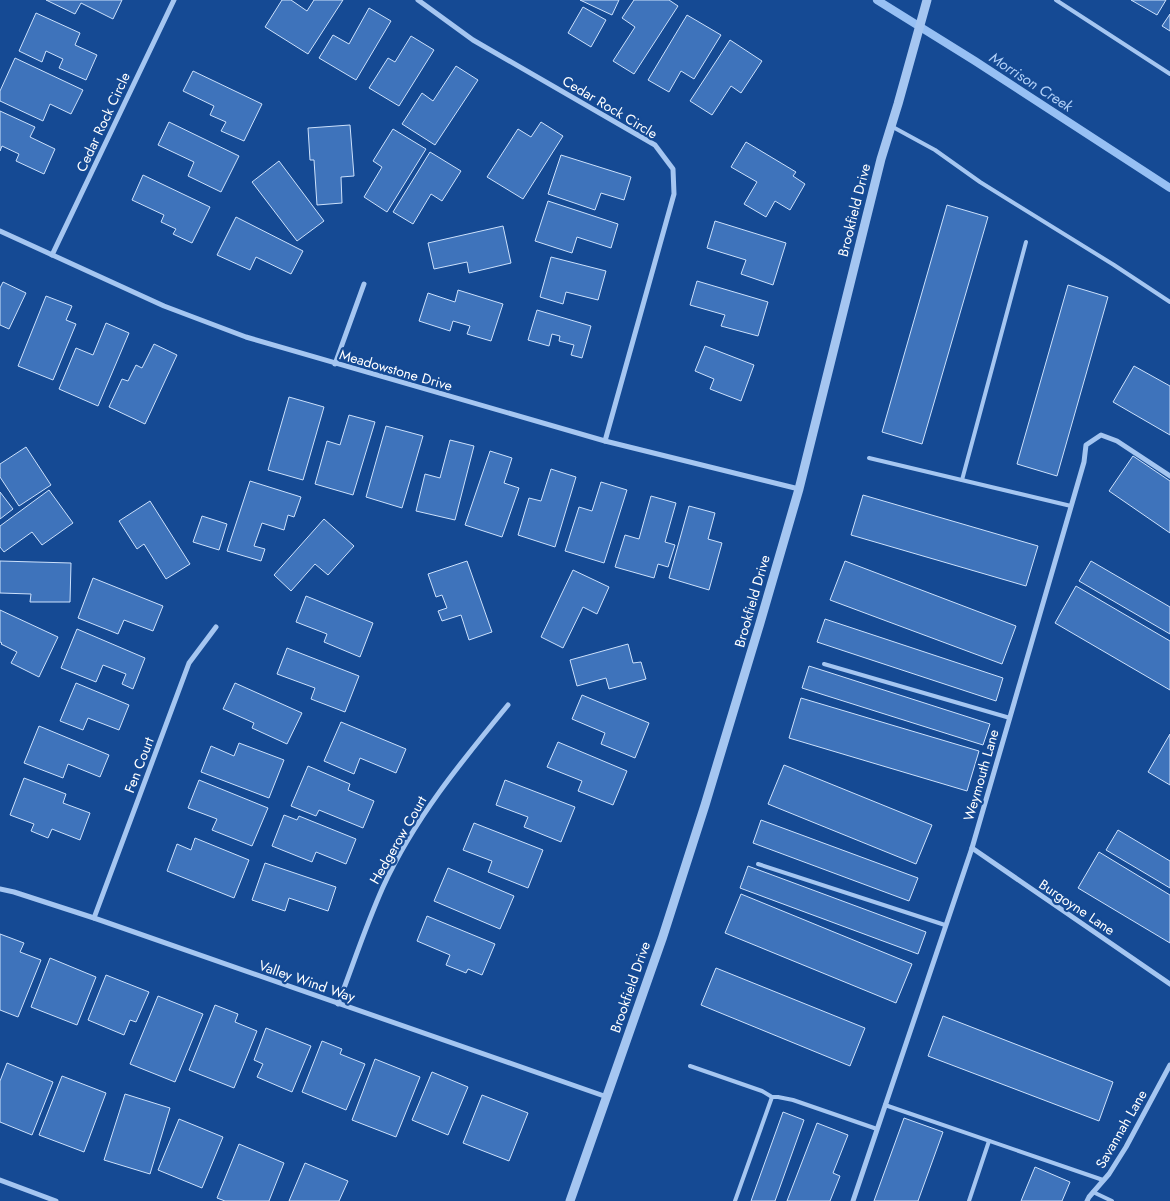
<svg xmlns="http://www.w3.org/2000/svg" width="1170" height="1201" font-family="Jost,sans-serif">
  <rect width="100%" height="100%" fill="#154a94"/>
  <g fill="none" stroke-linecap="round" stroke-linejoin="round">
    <path stroke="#97c0f4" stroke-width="8" d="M877,0L975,61L1170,188"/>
  </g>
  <g fill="#3e73bb" stroke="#cce1fc">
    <path d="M46,0H122L113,19L81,3L75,14Z"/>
    <path d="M282,0H291L307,11L314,0H343L308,54L265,27Z"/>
    <path d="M580,0H619L612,15Z"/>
    <path d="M634,0H669L678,6L634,74L613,61L635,27L622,18Z"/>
    <path d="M1131,0H1166L1157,15Z"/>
    <path d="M583,7L606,20L591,47L568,33Z"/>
    <path d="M369,8L391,21L356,80L319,58L333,35L349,44Z"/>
    <path d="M36,13L80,33L75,45L97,55L86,80L59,68L63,59L46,51L42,62L19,51Z"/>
    <path d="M1170,14V31L1162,26Z"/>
    <path d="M687,15L721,35L694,79L681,71L669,92L648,80Z"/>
    <path d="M411,36L434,50L399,106L369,88L388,58L395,62Z"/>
    <path d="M730,40L762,61L741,93L731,86L712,115L690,101Z"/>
    <path d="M15,58L83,90L71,114L50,104L43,121L0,101V91Z"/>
    <path d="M456,66L478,80L435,145L402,124L422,93L433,101Z"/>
    <path d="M193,71L262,104L244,141L221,131L226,122L210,115L214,106L183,91Z"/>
    <path d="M0,111L35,127L30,137L55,149L44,174L16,161L19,154L2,146L0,151Z"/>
    <path d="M169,122L239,156L221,192L188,176L194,162L158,145Z"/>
    <path d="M541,122L563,136L523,199L487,177L518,129L531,137Z"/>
    <path d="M350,125L354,176L341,177L342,203L317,205L314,160H310L308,128Z"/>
    <path d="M393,129L426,149L387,212L364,197L382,167L373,161Z"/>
    <path d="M746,142L796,172L793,176L805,184L790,210L775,201L766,217L744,204L757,182L731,167Z"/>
    <path d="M430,152L461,171L442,201L431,194L413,224L393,212Z"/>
    <path d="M561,155L631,177L624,200L601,193L595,210L548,194Z"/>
    <path d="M279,161L324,221L297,241L252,182Z"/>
    <path d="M143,175L210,207L192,243L173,234L176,229L161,222L164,215L132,200Z"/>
    <path d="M548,201L618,224L611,248L577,237L572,253L535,241Z"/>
    <path d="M947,205L988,217L922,444L882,432Z"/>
    <path d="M236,217L303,251L291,274L256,257L250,270L217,255Z"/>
    <path d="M715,221L786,243L773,285L741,274L746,260L707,248Z"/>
    <path d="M503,226L511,263L469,273L467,262L434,269L428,243Z"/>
    <path d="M551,257L606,271L598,300L566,292L563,304L540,297Z"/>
    <path d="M697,281L768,302L758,336L721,326L725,315L690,305Z"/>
    <path d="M3,282L26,293L9,329L0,325V288Z"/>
    <path d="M1068,285L1108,297L1057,476L1017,464Z"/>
    <path d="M458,290L503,304L491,341L467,334L470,326L453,321L450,331L419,321L428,293L455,302Z"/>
    <path d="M46,296L72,306L66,320L76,324L53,380L18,366Z"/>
    <path d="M537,310L591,326L582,358L571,355L574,345L559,341L560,336L552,334L549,346L528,340Z"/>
    <path d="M106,323L129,333L98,406L59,389L76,348L93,355Z"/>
    <path d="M154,344L177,355L145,424L109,407L122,379L128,381L136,365L142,368Z"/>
    <path d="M705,346L754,365L741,401L710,389L714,379L695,371Z"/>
    <path d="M1134,366L1170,386V435L1113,402Z"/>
    <path d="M289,397L324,407L303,480L268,470Z"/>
    <path d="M349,415L375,422L353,495L315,484L327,441L340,445Z"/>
    <path d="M386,426L423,436L402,508L366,497Z"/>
    <path d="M450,440L474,446L455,520L416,511L425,474L440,478Z"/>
    <path d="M26,447L51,485L19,506L0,477V464Z"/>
    <path d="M490,451L512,458L504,483L519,488L502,537L465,525Z"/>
    <path d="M1133,456L1170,481V533L1109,491Z"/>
    <path d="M551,469L576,477L555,547L518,535L529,498L541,501Z"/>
    <path d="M250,481L301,497L294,517L288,515L284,530L262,523L254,546L265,549L261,561L227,551Z"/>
    <path d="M601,482L627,490L604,563L565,551L579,507L592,511Z"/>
    <path d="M49,490L73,523L42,545L32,532L4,552L0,547V526Z"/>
    <path d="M0,492L13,509L0,519Z"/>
    <path d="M863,495L1038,546L1026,586L851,535Z"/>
    <path d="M651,496L676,503L665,542L675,545L668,567L658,564L654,578L615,567L625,535L639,539Z"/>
    <path d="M150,501L190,564L166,579L144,544L137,549L119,521Z"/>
    <path d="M689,506L715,513L708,539L722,543L709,590L669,578Z"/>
    <path d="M202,516L227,524L219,550L193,542Z"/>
    <path d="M324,519L354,546L328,575L315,564L291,591L274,575Z"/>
    <path d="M0,561L71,563L70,602H30L31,594L0,593Z"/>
    <path d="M467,561L492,632L469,640L461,615L442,621L438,611L447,608L442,595L436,597L428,574Z"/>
    <path d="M845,561L1016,626L1002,664L830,600Z"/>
    <path d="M1091,561L1170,607V634L1079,581Z"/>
    <path d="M573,570L609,587L597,614L583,607L563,648L541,637Z"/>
    <path d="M93,578L163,606L153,631L124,620L118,634L78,618Z"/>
    <path d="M1076,586L1170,641V690L1055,623Z"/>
    <path d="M306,596L373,623L360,657L324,642L327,634L296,622Z"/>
    <path d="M0,610L58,637L39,677L11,663L17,652L1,644L2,643L0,642Z"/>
    <path d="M825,619L1003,678L996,701L817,642Z"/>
    <path d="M77,629L145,658L133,689L122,684L126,674L103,665L96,682L61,668Z"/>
    <path d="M628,644L633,663L641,662L646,679L609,689L606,678L577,686L570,660Z"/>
    <path d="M287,648L359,676L345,712L311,699L315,688L277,674Z"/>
    <path d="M809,666L990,724L983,745L802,688Z"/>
    <path d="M76,683L129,705L119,730L88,718L83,730L60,721Z"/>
    <path d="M235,683L302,713L287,744L252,728L254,723L223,709Z"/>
    <path d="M582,695L649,723L635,758L601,744L605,733L572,719Z"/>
    <path d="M801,698L979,751L967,791L789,738Z"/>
    <path d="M341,722L406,749L396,773L360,758L354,774L324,761Z"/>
    <path d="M39,726L109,755L100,777L68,764L63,778L24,763Z"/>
    <path d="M1170,734V785L1148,772Z"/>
    <path d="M558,742L627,771L613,805L578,791L582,781L547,767Z"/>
    <path d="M239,743L284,760L269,798L201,772L211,746L234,756Z"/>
    <path d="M784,765L932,825L916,864L768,804Z"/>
    <path d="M308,766L350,784L348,790L374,801L363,828L319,810L316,816L291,806Z"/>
    <path d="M24,778L66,794L63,803L90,813L80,840L52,829L48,838L31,831L34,824L10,815Z"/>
    <path d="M199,780L268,808L252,846L212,830L217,819L188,808Z"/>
    <path d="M505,780L575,807L561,842L524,827L528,817L496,805Z"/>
    <path d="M284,815L297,820L299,816L356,839L346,864L316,852L312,862L272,846Z"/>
    <path d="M761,820L918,878L909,901L753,843Z"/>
    <path d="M474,823L543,850L528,888L488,872L492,861L463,850Z"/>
    <path d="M1118,830L1170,861V888L1106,850Z"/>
    <path d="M195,838L249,860L234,898L167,871L177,844L191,850Z"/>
    <path d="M1099,852L1170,895V943L1078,888Z"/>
    <path d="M265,863L336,887L328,911L289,898L285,911L252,900Z"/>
    <path d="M748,866L926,932L918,954L740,888Z"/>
    <path d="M448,868L514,896L500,929L434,901Z"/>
    <path d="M741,894L912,964L896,1003L725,933Z"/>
    <path d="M427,916L495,944L482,975L468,969L466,973L446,965L450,955L417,941Z"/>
    <path d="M0,934L24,943L20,952L41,960L18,1017L0,1010Z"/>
    <path d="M50,958L96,977L77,1025L31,1007Z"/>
    <path d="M716,968L865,1028L850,1066L701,1005Z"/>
    <path d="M106,975L149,992L136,1022L130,1020L124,1035L88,1020Z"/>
    <path d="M158,996L203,1014L175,1082L130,1064Z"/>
    <path d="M215,1005L238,1014L235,1022L257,1031L234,1088L189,1070Z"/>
    <path d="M943,1016L1113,1082L1099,1121L928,1056Z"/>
    <path d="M266,1028L311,1046L292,1092L257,1077L263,1064L254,1060Z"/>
    <path d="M322,1041L342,1049L340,1054L365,1064L346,1110L302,1092Z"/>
    <path d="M375,1059L420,1077L396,1137L352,1120Z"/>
    <path d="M7,1063L53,1082L32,1135L0,1122V1081Z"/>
    <path d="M432,1072L468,1087L448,1135L412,1120Z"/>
    <path d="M62,1076L106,1093L84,1152L39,1135Z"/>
    <path d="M125,1094L170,1108L150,1174L104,1160Z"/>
    <path d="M482,1095L528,1113L509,1161L463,1143Z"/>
    <path d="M783,1112L804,1120L775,1201H751Z"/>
    <path d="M904,1118L943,1132L918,1201H874Z"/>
    <path d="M179,1119L223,1137L202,1188L158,1170Z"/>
    <path d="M817,1123L848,1135L833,1173L840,1176L830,1201H787Z"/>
    <path d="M239,1144L284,1163L269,1201H225L217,1198Z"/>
    <path d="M305,1163L348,1181L339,1201H289Z"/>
    <path d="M1035,1167L1070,1182L1062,1201H1021Z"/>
  </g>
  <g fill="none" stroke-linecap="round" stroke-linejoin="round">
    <g stroke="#a5c6f1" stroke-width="4">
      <path d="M1056,0L1170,74"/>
      <path d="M891,126L935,150L980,182L1114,265L1170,302"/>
      <path d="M869,458L1071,506"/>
      <path d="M962,480L1026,242"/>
      <path d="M824,664L1010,718"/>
      <path d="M758,864L945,925"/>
      <path d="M690,1066L762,1091L772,1097"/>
      <path d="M885,1105L1103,1180"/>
      <path d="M1093,1192L1112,1201"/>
      <path d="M735,1201L772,1097H778L793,1100L877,1129"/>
      <path d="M969,1201L989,1141"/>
    </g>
    <g stroke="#a5c6f1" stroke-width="5">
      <path d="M418,0L473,40L655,145L673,169L674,194L605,441"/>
      <path d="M0,231L164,306L246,337L605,441L799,489"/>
      <path d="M52,255L174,0"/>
      <path d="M335,364L364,284"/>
      <path d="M972,848L1170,984"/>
      <path d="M0,889L14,892L94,918L607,1097"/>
      <path d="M94,918L189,663L216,627"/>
      <path d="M338,1004C353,965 366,925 383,887C414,819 461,762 508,705"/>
      <path d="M0,1180L56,1201"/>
      <path d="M853,1201L972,848L1084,462L1086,445L1101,435L1117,441L1170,476"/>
      <path d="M1087,1201L1089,1197L1109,1174L1126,1147L1170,1065"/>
    </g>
    <path stroke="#a5c6f1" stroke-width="9" d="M570,1201L662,939L705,805L760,623L799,489L881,159L898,104L927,0"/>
  </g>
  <g text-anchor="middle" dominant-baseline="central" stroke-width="4.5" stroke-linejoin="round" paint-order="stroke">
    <g font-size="14" fill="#fff" stroke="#154a94">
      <text transform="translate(610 107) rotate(31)">Cedar Rock Circle</text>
      <text transform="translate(103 122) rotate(-65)">Cedar Rock Circle</text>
      <text transform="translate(854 210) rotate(-76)">Brookfield Drive</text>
      <text transform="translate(396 370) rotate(16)">Meadowstone Drive</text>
      <text transform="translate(752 601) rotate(-74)">Brookfield Drive</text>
      <text transform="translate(139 765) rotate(-69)">Fen Court</text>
      <text transform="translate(981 775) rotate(-74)">Weymouth Lane</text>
      <text transform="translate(398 840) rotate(-60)">Hedgerow Court</text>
      <text transform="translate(1077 907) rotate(34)">Burgoyne Lane</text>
      <text transform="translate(307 981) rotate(19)">Valley Wind Way</text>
      <text transform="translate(630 987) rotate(-71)">Brookfield Drive</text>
      <text transform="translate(1121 1129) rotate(-60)">Savannah Lane</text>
    </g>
    <g font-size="15" font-style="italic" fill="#b1d0f8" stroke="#154a94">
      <text transform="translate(1031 82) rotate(33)">Morrison Creek</text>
    </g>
  </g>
</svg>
